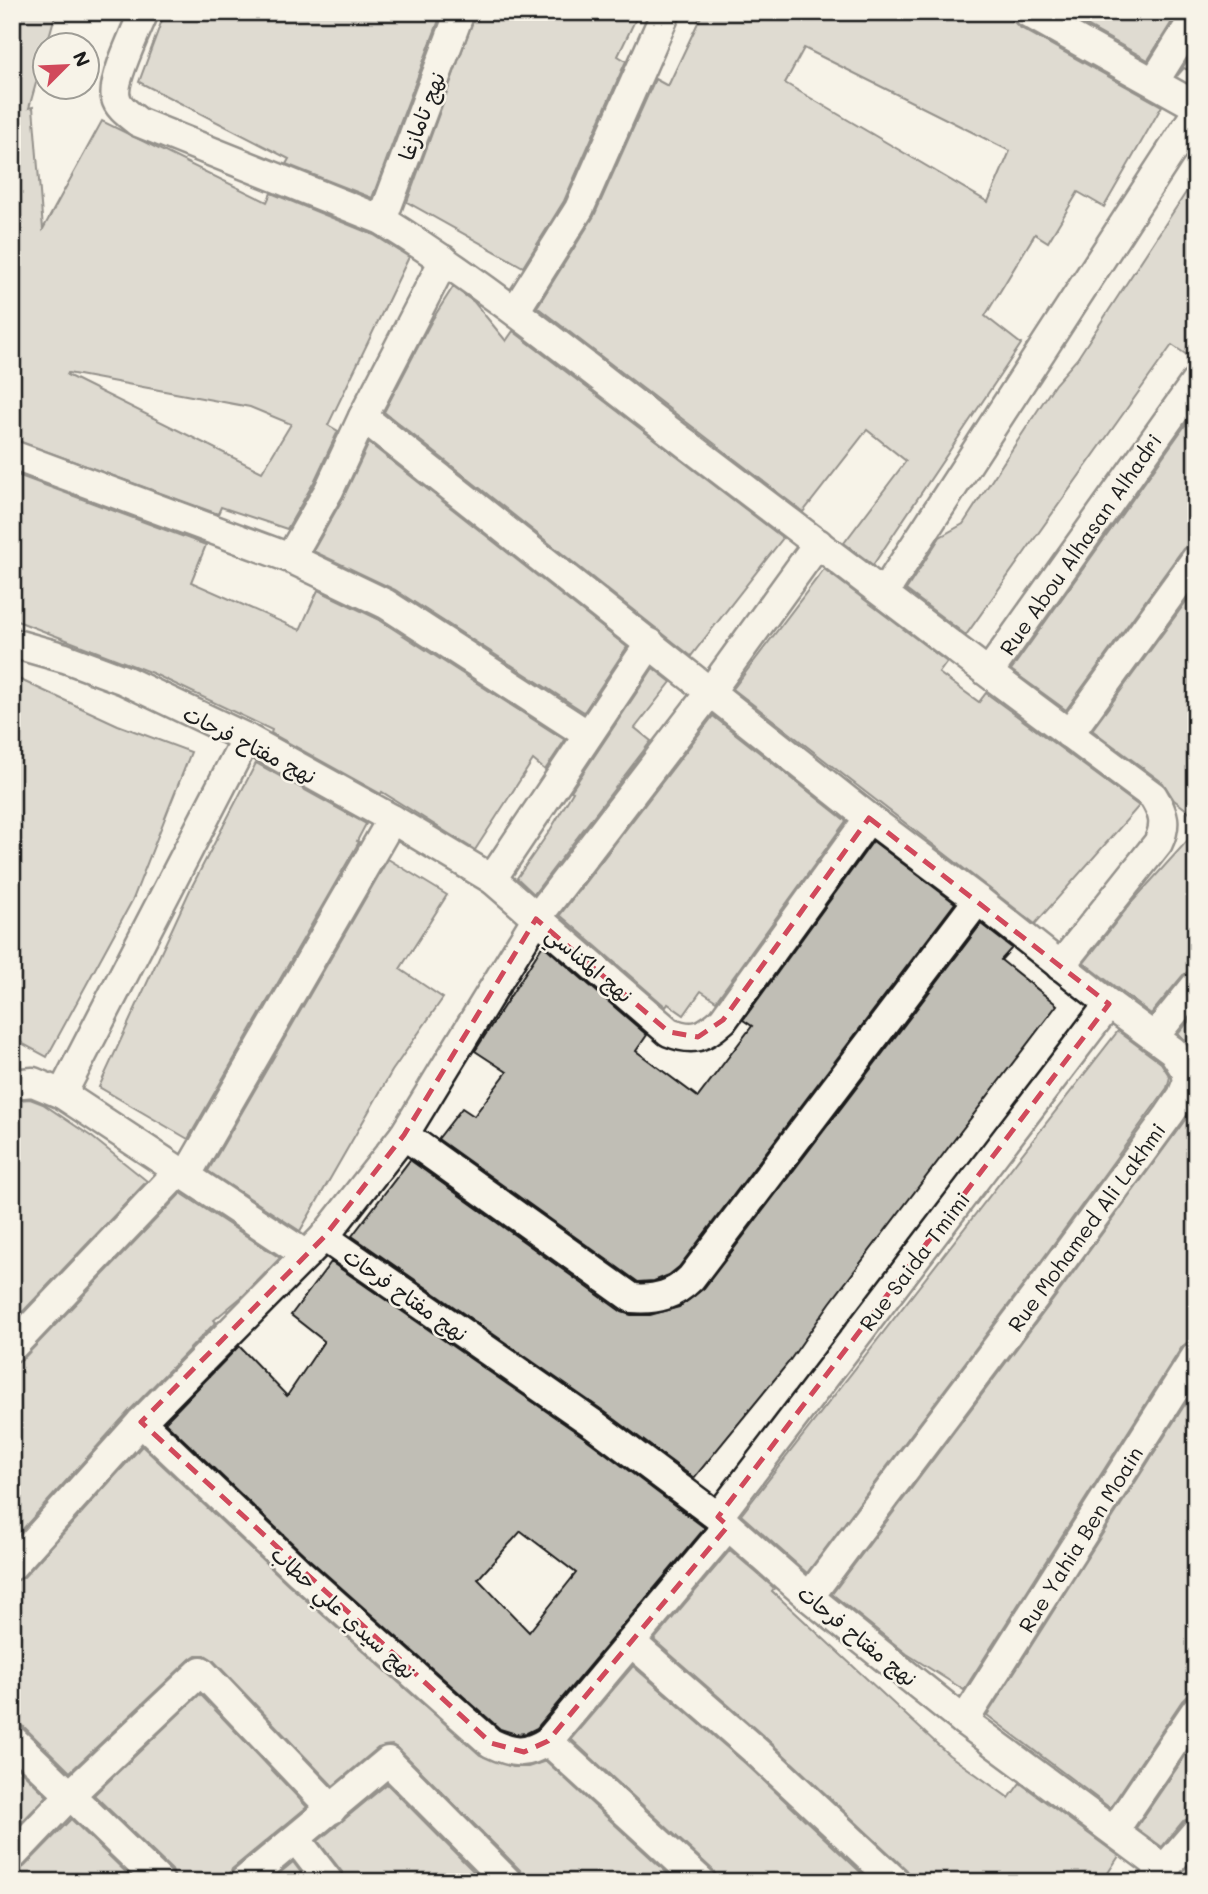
<svg xmlns="http://www.w3.org/2000/svg" width="1208" height="1894" font-family="Mali,'Playpen Sans Arabic',sans-serif">
  <rect width="100%" height="100%" fill="#f7f3e8"/>
  <filter id="ink" filterUnits="userSpaceOnUse"><feTurbulence type="fractalNoise" baseFrequency=".0143" numOctaves="2"/><feDisplacementMap in="SourceGraphic" scale="14" xChannelSelector="R" yChannelSelector="G"/><feConvolveMatrix kernelMatrix="1 2 1 2 8 2 1 2 1" color-interpolation-filters="sRGB"/></filter>
  <g filter="url(#ink)">
    <g fill="#c0beb5" stroke="#1c1c1c" stroke-width="2" fill-rule="evenodd">
      <path d="M12,12H56L29,108L33,107L43,229L102,121L267,202L271,193L374,235L409,257L328,425L338,431L314,482L287,529L221,507L218,514L12,439ZM68,373L250,407L291,424L262,472L67,375Z"/>
      <path d="M165,12H442L372,198L286,164L289,159L139,82Z"/>
      <path d="M476,12H639L618,56L626,61L564,201L523,267L407,202Z"/>
      <path d="M703,12H1010L1012,20L1019,27L1162,106L1104,207L1078,192L1048,242L1035,234L985,316L1021,344L873,565L844,543L906,461L867,430L803,512L537,307L594,216L655,79L668,86ZM804,48L1010,151L988,202L785,83Z"/>
      <path d="M1062,12H1178L1148,60Z"/>
      <path d="M1196,47V74L1184,68L1177,76Z"/>
      <path d="M1196,177V361L1172,345L966,635L906,590L940,537L963,524L1055,384L1077,359Z"/>
      <path d="M453,287L474,302L506,341L513,331L783,538L691,656L384,412L432,320Z"/>
      <path d="M1196,410V543L1189,544L1183,549L1066,710L1011,670Z"/>
      <path d="M369,443L627,647L584,712L395,590L313,551L343,498Z"/>
      <path d="M12,473L206,545L191,582L300,630L318,590L378,619L565,740L545,770L533,760L475,850L382,792L381,794L271,733L272,730L152,673L12,619Z"/>
      <path d="M824,569L947,662L939,673L979,702L986,693L1139,806L1035,924L733,689Z"/>
      <path d="M1196,588V817L1174,800L1163,783L1092,730Z"/>
      <path d="M653,668L671,682L635,728L651,741L534,894L517,878L549,832L573,792L571,791Z"/>
      <path d="M12,676L118,725L191,752L133,899L47,1057L12,1038Z"/>
      <path d="M713,716L846,821L716,1001L701,991L684,1015L668,1004L666,1007L560,915Z"/>
      <path d="M256,763L366,824L357,841L359,842L188,1139L99,1087L190,890Z"/>
      <path d="M1196,831V969L1183,975L1151,1014L1084,963L1132,902Z"/>
      <path d="M873,841L955,903L679,1267L669,1275L654,1281L638,1282L438,1139L462,1108L474,1116L507,1072L475,1051L543,945L647,1035L636,1051L698,1097L752,1026L743,1020Z"/>
      <path d="M388,859L447,895L400,969L443,998L392,1071L300,1231L208,1171Z"/>
      <path d="M981,924L1012,948L1001,960L1057,1005L830,1303L788,1363L694,1478L605,1412L352,1236L410,1160L622,1312L631,1315H650L679,1307L704,1288Z"/>
      <path d="M1196,1012V1055L1187,1042L1178,1034Z"/>
      <path d="M1118,1031L1161,1063L1170,1077L1167,1088L1039,1264L807,1573L741,1515Z"/>
      <path d="M30,1099L43,1104L92,1137L147,1181L12,1323V1108L18,1100Z"/>
      <path d="M1196,1105V1340L1188,1342L1182,1347L964,1690L907,1654L832,1594L1065,1284Z"/>
      <path d="M181,1193L280,1258L244,1295L214,1320L216,1322L129,1411L12,1541V1363L24,1358Z"/>
      <path d="M331,1262L585,1438L705,1528L537,1728L527,1733L516,1734L500,1729L310,1560L165,1422L239,1346L287,1396L324,1341L291,1315ZM521,1531L576,1573L529,1632L478,1579Z"/>
      <path d="M1196,1387V1694L1188,1695L1182,1701L1110,1808L987,1715Z"/>
      <path d="M142,1446L288,1584L480,1755L512,1767H528L546,1761L677,1882H524L520,1870L399,1749L392,1745L378,1748L333,1786L213,1660L205,1655H196L190,1659L70,1772L24,1727L12,1723V1582L24,1577Z"/>
      <path d="M730,1550L774,1588L772,1591L949,1755L1009,1798L1020,1783L1119,1856L1102,1882H912L907,1870L768,1740L654,1640Z"/>
      <path d="M633,1666L746,1764L871,1882H718L713,1870L571,1739Z"/>
      <path d="M200,1694L307,1807L232,1869L227,1882H176L172,1870L94,1795Z"/>
      <path d="M1196,1740V1816L1183,1821L1162,1847L1136,1828Z"/>
      <path d="M12,1762L47,1796L12,1832Z"/>
      <path d="M387,1784L484,1882H345L342,1872L318,1841Z"/>
      <path d="M71,1819L136,1882H12V1872L24,1867Z"/>
      <path d="M293,1862L308,1882H269Z"/>
    </g>
    <g fill="none" stroke-linecap="round" stroke-linejoin="round">
      <g stroke="#1c1c1c" stroke-width="33">
        <g id="minor">
          <path d="M144,12C137,29 111,82 116,98C118,108 131,116 138,122L382,220C490,287 587,368 688,445C843,563 997,681 1153,796C1164,814 1167,824 1158,843L1060,966"/>
          <path d="M1027,12L1196,106"/>
          <path d="M1154,82L1196,15"/>
          <path d="M382,220L460,12"/>
          <path d="M515,311L579,209L666,12"/>
          <path d="M363,417L869,818L978,900L1109,1004L1173,1051L1186,1071L1188,1081L1182,1096L1169,1115L1052,1274L809,1597"/>
          <path d="M12,455L290,558L386,604L588,735"/>
          <path d="M290,558L329,490L363,417L444,260"/>
          <path d="M884,593L1196,113"/>
          <path d="M12,643L65,658L124,680L246,738L392,819L492,879L669,1032C694,1042 704,1037 723,1020L869,818"/>
          <path d="M989,672L1196,381"/>
          <path d="M1069,734L1196,559"/>
          <path d="M492,879L650,643"/>
          <path d="M1154,1037L1196,985"/>
          <path d="M12,1084L33,1082L62,1094L306,1255"/>
          <path d="M62,1094L246,738"/>
          <path d="M404,1135L632,1298C657,1300 674,1295 691,1278L978,900"/>
          <path d="M186,1176L392,819"/>
          <path d="M324,1237L595,1425L718,1517L809,1597L964,1721L1164,1869"/>
          <path d="M12,1347L179,1171"/>
          <path d="M141,1422L299,1572L491,1743C514,1754 526,1755 548,1741L728,1526"/>
          <path d="M718,1517L1109,1004"/>
          <path d="M12,1566L141,1422L324,1237L404,1135L536,919L710,692L818,543"/>
          <path d="M631,1642L757,1752L896,1882"/>
          <path d="M964,1721L1196,1356"/>
          <path d="M12,1739L160,1882"/>
          <path d="M548,1741L702,1882"/>
          <path d="M1114,1831L1196,1710"/>
          <path d="M296,1839L329,1882"/>
          <path d="M12,1856L71,1794L201,1671L332,1809"/>
          <path d="M243,1882L388,1761L508,1882"/>
          <path d="M1153,1882L1196,1832"/>
        </g>
      </g>
      <use href="#minor" stroke="#f7f3e8" stroke-width="28"/>
    </g>
  </g>
  <path d="M0 0H1208V1894H0ZM869,818L1109,1004L718,1517L728,1526L548,1741L524,1752L491,1743L141,1422L324,1237L404,1135L536,919L669,1032L698,1037L723,1020Z" fill="#f7f3e8" fill-opacity=".55" fill-rule="evenodd"/>
  <path fill="none" stroke="#d1495b" stroke-width="5" stroke-dasharray="14 9" stroke-linejoin="round" d="M869,818L1109,1004L718,1517L728,1526L548,1741L524,1752L491,1743L141,1422L324,1237L404,1135L536,919L669,1032L698,1037L723,1020Z"/>
  <g text-anchor="middle" dominant-baseline="central" stroke-width="5" stroke-linejoin="round" paint-order="stroke">
    <g font-size="21" fill="#1c1c1c" stroke="#f7f3e8">
      <text transform="translate(421 116) rotate(-69)">نهج تامازغا</text>
      <text transform="translate(1080 544) rotate(-55)">Rue Abou Alhasan Alhadri</text>
      <text transform="translate(250 744) rotate(27)">نهج مفتاح فرحات</text>
      <text transform="translate(590 964) rotate(40)">نهج المكناسي</text>
      <text transform="translate(1086 1227) rotate(-54)">Rue Mohamed Ali Lakhmi</text>
      <text transform="translate(914 1261) rotate(-53)">Rue Saida Tmimi</text>
      <text transform="translate(406 1294) rotate(35)">نهج مفتاح فرحات</text>
      <text transform="translate(1080 1539) rotate(-58)">Rue Yahia Ben Moain</text>
      <text transform="translate(344 1612) rotate(42)">نهج سيدي علي حطاب</text>
      <text transform="translate(858 1635) rotate(39)">نهج مفتاح فرحات</text>
    </g>
  </g>
  <rect width="1208" height="1894" fill="none" stroke="#f7f3e8" stroke-width="42"/>
  <rect x="21" y="21" width="1166" height="1852" fill="none" stroke="#1c1c1c" stroke-width="2.5" filter="url(#ink)"/>
  <g transform="translate(66 66) rotate(66)"><circle r="33" fill="#f7f3e8" stroke="#9f9d96" stroke-width="2"/>
  <path d="M0-5L12 26L0 18L-12 26Z" fill="#d1495b"/>
  <text y="-10" font-size="19" font-weight="bold" text-anchor="middle" fill="#1c1c1c">N</text>
  </g>
</svg>
